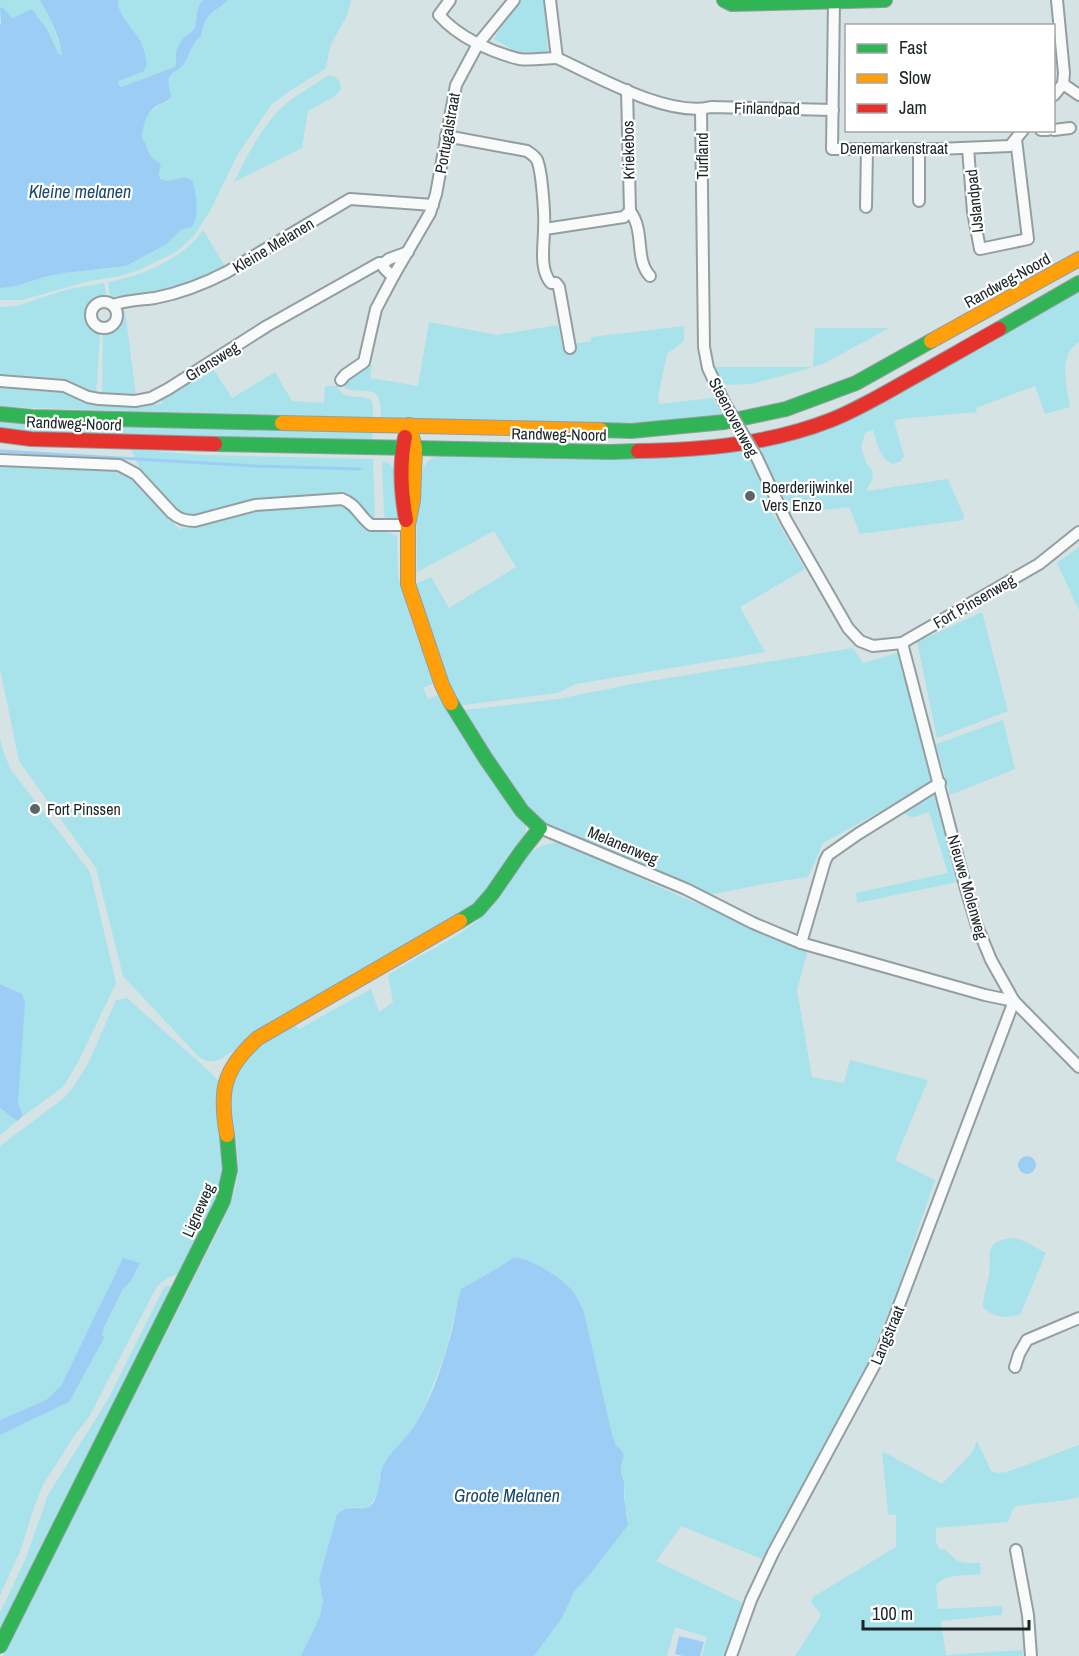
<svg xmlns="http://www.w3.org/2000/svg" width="1079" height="1656" font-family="'Archivo Narrow',sans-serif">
  <rect width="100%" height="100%" fill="#d5e3e5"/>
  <g fill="#a8e2ea">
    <path d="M0,0H40L52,23L63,55L58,53L47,29L37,15L12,19L2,8H0Z"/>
    <path d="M118,0H203C195,8 198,20 194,30L188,33L175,60L176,64L173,67L121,87L118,84L119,81L143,71L118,5Z"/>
    <path d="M228,0H351C349,18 338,29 331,45C327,53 329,62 325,69L288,92L271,105L238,154L210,211L193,237L176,252L139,270L120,276L89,281L22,300H0V288L17,286L44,277L64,273L126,266L167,244L182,229L185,177L168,181L160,179L159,173L161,166L151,156L145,141L142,138C144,116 149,110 169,101C172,91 166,85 169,77C171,71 179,69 183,64C190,55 191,44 201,36L206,18L213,10Z"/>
    <path d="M523,0H544L548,52L518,53L494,39L514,3Z"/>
    <path d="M329,75C338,78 340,80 341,89L335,96L308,111L302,148L234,182C246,157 260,131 279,110C293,96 313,86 329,75Z"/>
    <path d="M203,230L226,268C185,287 155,295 110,297L108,282C141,276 184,259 203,230Z"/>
    <path d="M104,283L107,298C82,300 77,326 100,334L96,395L0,377V307L17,306L65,290Z"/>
    <path d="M1079,291V342C1057,355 1067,386 1070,407L1045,414L1035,386L976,408L977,412L899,419L894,421L904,456L901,461L893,464C880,459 877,443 873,430L865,433L861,448L867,464L872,470L873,478L866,491L948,479L964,516L963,520L860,534L849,507L786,514L770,473L756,448Z"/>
    <path d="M122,311H125L136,397L102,396L103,335C117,333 122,325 122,311Z"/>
    <path d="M429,322L497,335L558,325L562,346L591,341V337L684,326V341L667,354L658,397L659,404L712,398L725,417L622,423L381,418C381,383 372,394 346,389L344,386V382L366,363L372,365L370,378L418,386Z"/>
    <path d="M815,328H889L825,363L800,371L751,384L719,385L710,367H813Z"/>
    <path d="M212,367L232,398L275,372L292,401L324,403L325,386H337C345,402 357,393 371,400L373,406V418L0,407V384L54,388L125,404L127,407L163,404L159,400L160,397Z"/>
    <path d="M0,420L373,431L372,441L106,435L0,429Z"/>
    <path d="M131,449L201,455L373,459L375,519L368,517L356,502L255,501L194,517L188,516L177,511L141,472Z"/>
    <path d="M744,450L759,476L773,514L805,569L740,607L765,652L576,684L557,693L464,705L456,703L416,591V584L431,577L449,608L516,567L494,531L417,572C417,549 414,481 426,464C430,458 435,457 442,456Z"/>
    <path d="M382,461L390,464L396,471L399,515L396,519L391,522L386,519L384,515Z"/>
    <path d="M0,463L116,470L134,479L179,529L274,507L335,503L347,506L371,529L386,531L397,536L398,576L415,632L435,683L423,688L428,699L441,694L526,824V832L523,839L488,888L473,906L256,1035L221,1059C211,1063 206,1062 198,1056L123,976L96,868L19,761L0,669Z"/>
    <path d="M1079,547V610L1057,563Z"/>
    <path d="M982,612L1008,711L937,738L917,642Z"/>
    <path d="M853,648L863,663L897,653L935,781L823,843L808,877L769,883L704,896L564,833L537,820L462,714L465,710L558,699L638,683Z"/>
    <path d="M1003,720L1015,769L950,795L936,744Z"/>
    <path d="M0,738L3,751L11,770L90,872L116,983L78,1062L63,1087L23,1116L18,1103L22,994L0,984Z"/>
    <path d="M938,794L962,881L857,903L856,893L948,873L929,812C917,815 914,822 903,812Z"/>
    <path d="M560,842L675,894L808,950L797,990L812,1077L844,1083L850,1060L928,1080L895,1160L935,1180L900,1282L870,1360L762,1559L681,1526L656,1561L743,1603L724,1656H702L707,1637L675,1627L667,1656H534L562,1618L575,1590L587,1578L628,1518L625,1506L624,1482L621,1473V1465L624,1456L623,1452L616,1445L612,1434L584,1312C580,1303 576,1294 569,1287C555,1274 532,1259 514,1257L501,1266L461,1289L444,1357L420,1418L411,1432L384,1464L379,1477V1493L369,1506L364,1509L352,1507L342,1510L319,1578L323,1601L320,1616L301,1656H3L221,1225C228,1208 237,1191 238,1172C240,1132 218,1090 246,1054C253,1046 281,1030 292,1022L299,1029L371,989L379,1012L393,1002L388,975C399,969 409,962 420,956C448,941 474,928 495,903C510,884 518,856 542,846C547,844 554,843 560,842Z"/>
    <path d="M127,998L211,1073L220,1083L225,1183L179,1274L167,1278L157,1286L89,1417L74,1436L44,1483L34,1507L21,1549L0,1595V1435L69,1402L123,1289L130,1282L123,1258L61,1386L46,1400L0,1420V1146L64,1098L74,1086L88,1064L116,1000Z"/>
    <path d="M0,1108L17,1121L0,1135Z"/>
    <path d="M1013,1238L1024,1241L1046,1253L1020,1315C1004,1318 996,1318 983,1308C983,1296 987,1287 989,1275C992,1254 983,1240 1013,1238Z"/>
    <path d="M170,1286L174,1287L0,1634V1613L26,1558L48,1495L107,1401L164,1287Z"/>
    <path d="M977,1441L991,1471L998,1473L1007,1472L1079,1445V1497L1067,1500L1016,1506L1013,1509L1008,1522L936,1528V1542L939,1549L946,1550C958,1564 962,1563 980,1563L981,1574C966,1576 946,1573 936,1585L938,1609L1002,1606V1615H1000L941,1621L946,1655L1022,1650L1023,1656H795L820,1617V1613L811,1602L813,1597L896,1547V1515L888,1514L882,1451L942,1484L971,1454Z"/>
  </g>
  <g fill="#9ccef5">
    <path d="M40,0H118C117,15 134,29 141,42C144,50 146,57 147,65L144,71L119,81L118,84L121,87L174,67L176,64C174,49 181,37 194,30C198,20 195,7 203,0H228C211,16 207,9 201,36C191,44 190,55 183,65C179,70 171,72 169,78C167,84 171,91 171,97C167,103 161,103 155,107C145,115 143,127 142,138C147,143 147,150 151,156C154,161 158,160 161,166L159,173L160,179L168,181L185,177L193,181C196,196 200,214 192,227L182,229L167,244L126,266L64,273L44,277L17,286L0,288V25L1,24L0,8L2,7L12,18L32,9L47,29L58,53L62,55C60,36 49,17 40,0Z"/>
    <path d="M0,984L22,994L25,1003L18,1103L23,1116L17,1121L0,1108Z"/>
    <circle cx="1027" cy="1165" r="9"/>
    <path d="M514,1257C532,1259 555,1274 569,1287C576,1294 580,1303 584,1312L612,1434L616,1445L623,1452L624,1456L621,1465V1473L624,1482V1497L628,1525L587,1578L575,1590L562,1618L534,1656H301L320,1616L323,1601L319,1579L337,1515C350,1500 363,1516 373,1503C382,1491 377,1476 384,1464C393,1448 409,1437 418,1420C434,1393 444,1360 452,1330C455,1316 457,1302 461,1289L501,1266Z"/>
    <path d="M123,1258L140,1263L130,1282L123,1289L104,1328L102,1334L104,1338L69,1402L0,1435V1420L46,1400L61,1386Z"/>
    <path d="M679,1636L704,1642L700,1656H683L675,1654Z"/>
  </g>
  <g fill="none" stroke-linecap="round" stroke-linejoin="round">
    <path stroke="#9ccef5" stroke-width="3" d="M0,451L257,466L360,469"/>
    <g stroke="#949ea0" stroke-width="14">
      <g id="street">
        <path d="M450,0L439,15C458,37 491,52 519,59C531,61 545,58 557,58"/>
        <path d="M550,0L557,58C596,76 669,118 711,107L833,110"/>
        <path d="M834,0L832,149H937L1010,146L1023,130"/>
        <path d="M1063,84L1079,95"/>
        <path d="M1054,95L1063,84L1064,73L1057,0"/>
        <path d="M701,110L704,347L708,368L724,402"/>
        <path d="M1041,130H1048"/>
        <path d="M1054,130L1070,128"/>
        <path d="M446,136L527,151C531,154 535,156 537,160C542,171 545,216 544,229C544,246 539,269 551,283H556L559,287L570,348"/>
        <path d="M968,148L973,212L980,249L1028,239L1016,139"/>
        <path d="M919,149V201"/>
        <path d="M866,207L867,149"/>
        <path d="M630,211C632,214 634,217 635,220C643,237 636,261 650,276"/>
        <path d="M545,229L624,217L630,211L627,90"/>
        <path d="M394,275L430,213L436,194L456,85L478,44L514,0"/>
        <circle cx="104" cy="315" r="13"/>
        <path d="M113,305C127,300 141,300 155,298C180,293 204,284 227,272L350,199L433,205"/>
        <path d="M341,380L345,375L364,362L376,309L394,275L389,273L384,268V263"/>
        <path d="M0,381L64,386L88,397L99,399L135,401L151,398L168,389L267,326L379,263H384L389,259L408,252"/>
        <path d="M757,458L786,520L848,628L860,641L873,646L902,643L1039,564L1079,532"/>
        <path d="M0,460L119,465L136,474L172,513C179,519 185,521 195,521L255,505L342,499C356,504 360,517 371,525H408"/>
        <path d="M902,643L966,889L977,926L991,960L1014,1001L1079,1067"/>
        <path d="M540,828L686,889L753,923L801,943L985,995L1014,1001"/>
        <path d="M801,943L825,861L828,855L858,834L940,783"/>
        <path d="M1015,1367L1019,1354L1027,1340L1079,1318"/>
        <path d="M1016,1550L1028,1615L1031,1656"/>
        <path d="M731,1656L751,1600L773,1553L881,1353L1014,1001"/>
      </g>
    </g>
    <g stroke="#949ea0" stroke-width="16">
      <g id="fast">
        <path d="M724,0L732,4L885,0"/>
        <path d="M999,329L1079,283"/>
        <path d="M0,414L32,417L282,423"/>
        <path d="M601,430L631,431L725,422L786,409L856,383L931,341"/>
        <path d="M215,444L611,452L638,451"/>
        <path d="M451,703L486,759L522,811L540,828L521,852L492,894L478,910L460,921"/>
        <path d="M0,1646L223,1201L230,1170L227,1135"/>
      </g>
    </g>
    <g stroke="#949ea0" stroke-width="16">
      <g id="slow">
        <path d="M931,341L1079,259"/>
        <path d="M282,423L601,430"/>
        <path d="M409,425L415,448L413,500L408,525V584L442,685L451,703"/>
        <path d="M227,1135C219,1091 223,1069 258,1038L460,921"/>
      </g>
    </g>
    <g stroke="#949ea0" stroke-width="16">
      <g id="jam">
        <path d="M0,435L31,439L215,444"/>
        <path d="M405,437C399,465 401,492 406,520"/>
        <path d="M638,451C703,450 770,444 831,420C859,409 885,393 912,378C941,362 970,345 999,329"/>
      </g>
    </g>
    <use href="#street" stroke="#f9fbfb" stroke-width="10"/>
    <use href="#fast" stroke="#30b455" stroke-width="14"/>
    <use href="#slow" stroke="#ff9f0a" stroke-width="14"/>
    <use href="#jam" stroke="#e5322d" stroke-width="14"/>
    <g stroke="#949ea0" stroke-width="14" stroke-linecap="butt">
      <path id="street-bridge" d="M724,402L757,458"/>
    </g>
    <use href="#street-bridge" stroke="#f9fbfb" stroke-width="10"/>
  </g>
  <g fill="#5b6668" stroke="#fff" stroke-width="2">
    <circle cx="750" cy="496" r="6"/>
    <circle cx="35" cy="809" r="6"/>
  </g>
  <g text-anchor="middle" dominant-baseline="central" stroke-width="4.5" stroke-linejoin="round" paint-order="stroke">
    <g font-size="16" fill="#1a2325" stroke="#fff">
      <text transform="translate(767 108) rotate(1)">Finlandpad</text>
      <text transform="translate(447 133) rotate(-80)">Portugalstraat</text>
      <text x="894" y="148">Denemarkenstraat</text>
      <text transform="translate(628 150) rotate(-91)">Kriekebos</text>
      <text transform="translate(702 156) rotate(-90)">Turfland</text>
      <text transform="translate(974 201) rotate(-96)">IJslandpad</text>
      <text transform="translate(273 245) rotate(-31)">Kleine Melanen</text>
      <text transform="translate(1007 280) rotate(-29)">Randweg-Noord</text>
      <text transform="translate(212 361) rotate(-32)">Grensweg</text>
      <text transform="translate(734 417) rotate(62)">Steenovenweg</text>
      <text transform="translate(74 423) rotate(2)">Randweg-Noord</text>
      <text transform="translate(559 434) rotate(1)">Randweg-Noord</text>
      <text transform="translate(974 601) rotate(-30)">Fort Pinsenweg</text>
      <text transform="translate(623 845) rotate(23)">Melanenweg</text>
      <text transform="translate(968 887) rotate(74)">Nieuwe Molenweg</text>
      <text transform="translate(198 1210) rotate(-66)">Ligneweg</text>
      <text transform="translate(887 1335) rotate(-67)">Langstraat</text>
    </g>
    <g font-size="16" fill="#1a2325" stroke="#fff" text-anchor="start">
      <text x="762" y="487">Boerderijwinkel<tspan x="762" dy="18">Vers Enzo</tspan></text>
      <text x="47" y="809">Fort Pinssen</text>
    </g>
    <g font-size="18" font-style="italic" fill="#1a486d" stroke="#fff">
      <text x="80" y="191">Kleine melanen</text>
      <text x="507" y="1495">Groote Melanen</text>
    </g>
  </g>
  <rect x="845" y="24" width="210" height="108" fill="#ffffff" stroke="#a3a7a8" stroke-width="1.5"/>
  <rect x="857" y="44" width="30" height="9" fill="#30b455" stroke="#a3a7a8" stroke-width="1.5"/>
  <text x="899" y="54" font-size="18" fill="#1a2325">Fast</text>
  <rect x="857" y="74" width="30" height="9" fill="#ff9f0a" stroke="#a3a7a8" stroke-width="1.5"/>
  <text x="899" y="84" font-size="18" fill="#1a2325">Slow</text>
  <rect x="857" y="104" width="30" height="9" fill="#e5322d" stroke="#a3a7a8" stroke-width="1.5"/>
  <text x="899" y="114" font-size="18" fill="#1a2325">Jam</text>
  <path d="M863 1620v9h166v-9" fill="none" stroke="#1a2325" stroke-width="3"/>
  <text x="872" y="1620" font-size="18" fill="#1a2325" stroke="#ffffff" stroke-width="4.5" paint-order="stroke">100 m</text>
</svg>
